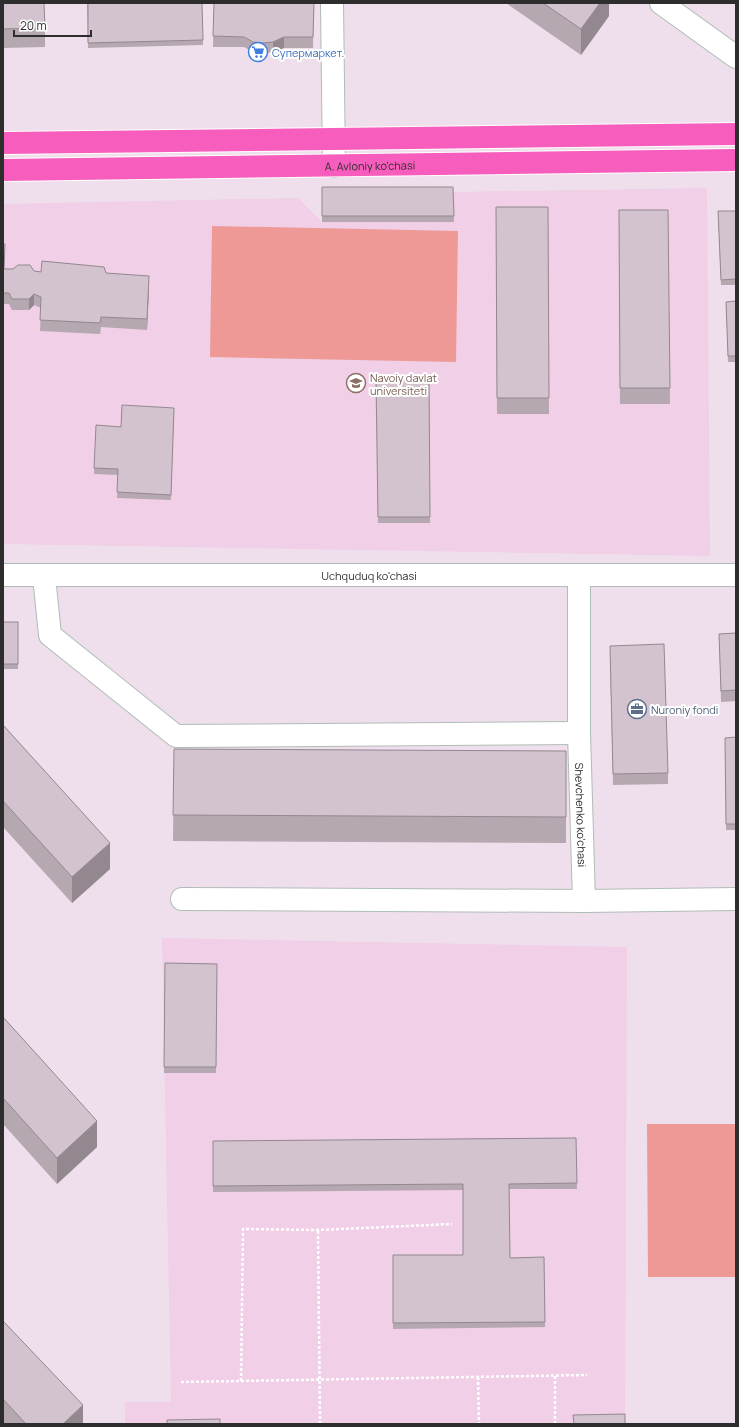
<svg xmlns="http://www.w3.org/2000/svg" width="739" height="1427" font-family="Manrope,sans-serif">
  <rect width="100%" height="100%" fill="#efdfec"/>
  <g fill="#f0cfe7">
    <path d="M707,188L710,556L3,544V204L298,198L322,222L453,192Z"/>
    <path d="M162,938L627,947L625,1420H574L573,1424H125V1402H171Z"/>
  </g>
  <g fill="#ee9996">
    <path d="M212,226L458,231L456,362L210,357Z"/>
    <path d="M647,1124H736V1277H648Z"/>
  </g>
  <g fill="none" stroke-linecap="round" stroke-linejoin="round">
    <g stroke="#afbdb6" stroke-width="24">
      <g id="minor">
        <path d="M332,3L334,166"/>
        <path d="M661,3L736,57"/>
        <path id="s1" d="M3,575H736"/>
        <path d="M44,576L50,635L176,736L579,733"/>
        <path id="s2" d="M579,576V733L584,901L736,899"/>
        <path d="M182,899L584,901"/>
      </g>
    </g>
    <g stroke="#fff" stroke-width="24">
      <g id="major">
        <path d="M3,143L736,134"/>
        <path id="s3" d="M3,170L736,160"/>
      </g>
    </g>
    <g stroke="#fff" stroke-width="2.5" stroke-dasharray="3 2" stroke-linecap="butt">
      <path d="M318,1231L320,1424"/>
      <path d="M555,1376V1424"/>
      <path d="M478,1377L479,1424"/>
      <path d="M241,1381L243,1229L318,1230L452,1224"/>
      <path d="M181,1382L587,1375"/>
    </g>
    <use href="#minor" stroke="#fff" stroke-width="22"/>
    <use href="#major" stroke="#f65dbc" stroke-width="22"/>
  </g>
  <g fill="#b5a8b1">
    <path d="M3,3L45,28V47L3,48Z"/>
    <path d="M87,3H202L203,45L88,48Z"/>
    <path d="M214,3H314L313,48H284L273,52L262,54L253,52L244,47H213Z"/>
    <path d="M506,3H609V16L581,55Z"/>
    <path d="M322,187H453L454,222H322Z"/>
    <path d="M496,207H548L549,414H497Z"/>
    <path d="M619,210H668L670,404H620Z"/>
    <path d="M718,211H736V285H721Z"/>
    <path d="M3,244L5,255L4,269L41,272L106,273L149,287L147,330L101,327L100,334L40,331L41,308L34,305L29,310H12L9,304H3Z"/>
    <path d="M736,301V362H728L726,302Z"/>
    <path d="M376,380H429L430,523H378Z"/>
    <path d="M174,413L171,500L117,498L118,475L94,474V468L121,427Z"/>
    <rect x="3" y="622" width="15" height="47"/>
    <path d="M736,633V701L721,702L719,634Z"/>
    <path d="M610,656L668,773V784L613,785Z"/>
    <path d="M3,725L110,869L72,903L3,827Z"/>
    <path d="M736,737V830H726L725,738Z"/>
    <path d="M174,749L566,751V843L173,841Z"/>
    <path d="M165,963L217,964L216,1073H164Z"/>
    <path d="M3,1017L97,1147L57,1184L3,1124Z"/>
    <path d="M576,1138L577,1189H509L510,1258L544,1257L545,1327L393,1329V1255H463V1190L213,1192V1141Z"/>
    <path d="M3,1321L83,1424H3Z"/>
  </g>
  <g fill="#938890">
    <path d="M600,3H609V16L581,55V29Z"/>
    <path d="M284,37V48L273,52V42Z"/>
    <path d="M149,276V287L147,330V319Z"/>
    <path d="M34,294V305L29,310V299Z"/>
    <path d="M110,843V869L72,903V877Z"/>
    <path d="M97,1121V1147L57,1184V1158Z"/>
    <path d="M83,1405V1424H63Z"/>
  </g>
  <g fill="#d2c3ce" stroke="#938890">
    <path d="M3,3H44L45,28L3,29Z"/>
    <path d="M88,3H202L203,40L88,43Z"/>
    <path d="M214,3H314L313,37H284L273,42L262,43L253,42L244,37L213,36Z"/>
    <path d="M543,3H600L581,29Z"/>
    <path d="M322,187H453L454,216H322Z"/>
    <path d="M496,207H548L549,398H497Z"/>
    <path d="M619,210H668L670,388H620Z"/>
    <path d="M718,211H736V279L721,280Z"/>
    <path d="M3,244H5L4,269H13L18,265H30L34,271L41,272L42,261L104,267L106,273L149,276L147,319L101,317L100,323L40,320L41,297L34,294L29,299H12L9,293H3Z"/>
    <path d="M736,301V356H728L726,302Z"/>
    <path d="M376,380H429L430,517H378Z"/>
    <path d="M122,405L174,408L171,495L117,492L118,469L94,468L96,425L121,427Z"/>
    <rect x="3" y="622" width="15" height="42"/>
    <path d="M736,633V690L721,691L719,634Z"/>
    <path d="M664,644L668,773L613,774L610,646Z"/>
    <path d="M3,725L110,843L72,877L3,801Z"/>
    <path d="M736,737V824H726L725,738Z"/>
    <path d="M174,749L566,751V817L173,815Z"/>
    <path d="M165,963L217,964L216,1067H164Z"/>
    <path d="M3,1017L97,1121L57,1158L3,1098Z"/>
    <path d="M576,1138L577,1183L509,1184L510,1258L544,1257L545,1322L393,1323V1255H463V1184L213,1186V1141Z"/>
    <path d="M3,1321L83,1405L63,1424H26L3,1399Z"/>
    <path d="M625,1414V1424H574L573,1415Z"/>
    <path d="M220,1419V1424H167V1420Z"/>
  </g>
  <defs>
    <g id="supermarket-ring" transform="scale(1)"><circle r="9.5" fill="#fff" stroke="#3f7fe0" stroke-width="1.5"/><path d="M-6-5.5h2.5l.6 2H6L4.5 2H-2.5L-4.4-4H-6ZM-1.5 3.2a1.3 1.3 0 1 0 .1 0ZM3 3.2a1.3 1.3 0 1 0 .1 0Z" fill="#3f7fe0"/></g>
    <g id="university-ring" transform="scale(1)"><circle r="9.5" fill="#fff" stroke="#8d6e63" stroke-width="1.5"/><path d="M0-5L7-2L0 1L-7-2ZM-4 1L0 2.5L4 1V4Q0 6-4 4Z" fill="#8d6e63"/></g>
    <g id="office-ring" transform="scale(1)"><circle r="9.5" fill="#fff" stroke="#5c6f8a" stroke-width="1.5"/><path d="M-6-3h4V-5.5h4V-3h4V5H-6ZM-1-4.5V-3h2v-1.5ZM-6 0V1H6V0Z" fill="#5c6f8a"/></g>
  </defs>
  <g fill-rule="evenodd">
    <use href="#supermarket-ring" x="258" y="52"/>
    <use href="#university-ring" x="356" y="383"/>
    <use href="#office-ring" x="637" y="709"/>
  </g>
  <g text-anchor="middle" dominant-baseline="central" stroke-width="4" stroke-linejoin="round" paint-order="stroke">
    <g font-size="11" fill="#366cbe" stroke="#fff" text-anchor="start">
      <text x="272" y="52">Супермаркет.</text>
    </g>
    <g font-size="11" fill="#2d2d2d" stroke="#fff">
      <text stroke="none"><textPath href="#s3" startOffset="367">A. Avloniy ko'chasi</textPath></text>
      <text stroke="none"><textPath href="#s1" startOffset="366">Uchquduq ko'chasi</textPath></text>
      <text stroke="none"><textPath href="#s2" startOffset="239">Shevchenko ko'chasi</textPath></text>
    </g>
    <g font-size="11" fill="#785e54" stroke="#fff" text-anchor="start">
      <text x="370" y="377">Navoiy davlat<tspan x="370" dy="13">universiteti</tspan></text>
    </g>
    <g font-size="11" fill="#4e5e75" stroke="#fff" text-anchor="start">
      <text x="651" y="709">Nuroniy fondi</text>
    </g>
  </g>
  <rect width="739" height="1427" fill="none" stroke="#2d2d2d" stroke-width="8"/>
  <path d="M14 30v6h77v-6" fill="none" stroke="#2d2d2d" stroke-width="2"/>
  <text x="20" y="30" font-size="12" fill="#2d2d2d" stroke="#ffffff" stroke-width="3" paint-order="stroke">20 m</text>
</svg>
